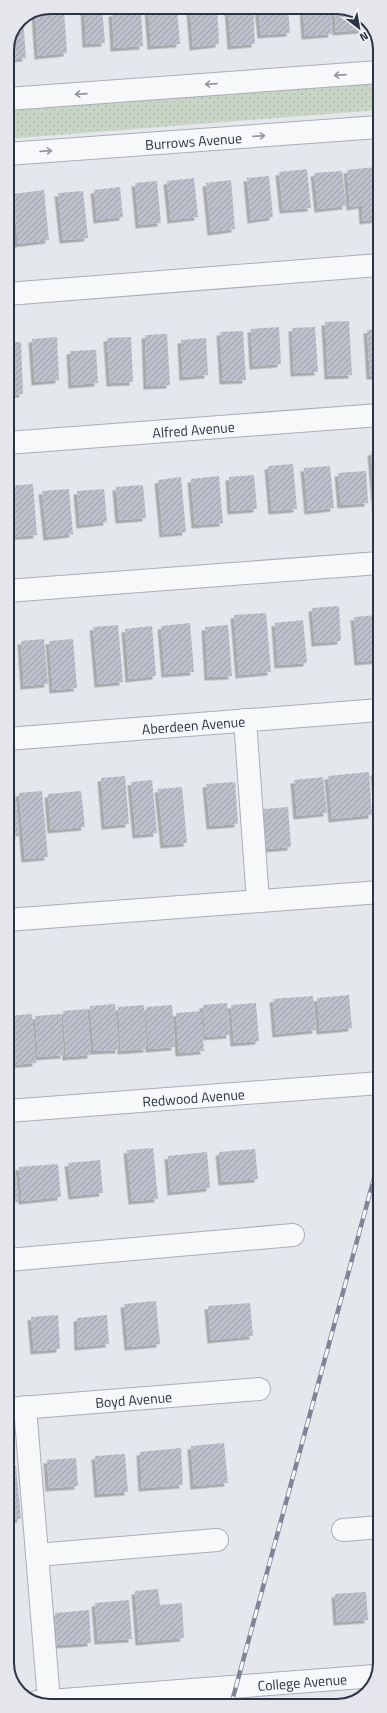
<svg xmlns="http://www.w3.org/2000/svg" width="387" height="1713" font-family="'Titillium Web',sans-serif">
  <defs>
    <pattern id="grass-dots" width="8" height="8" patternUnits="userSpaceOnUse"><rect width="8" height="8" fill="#c9d6c5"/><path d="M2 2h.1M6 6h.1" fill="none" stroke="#adb8ab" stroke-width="1.8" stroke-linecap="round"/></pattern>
    <pattern id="building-hatch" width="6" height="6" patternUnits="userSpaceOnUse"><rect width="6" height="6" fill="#bbc0ca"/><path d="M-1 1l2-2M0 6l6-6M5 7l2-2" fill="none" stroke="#989da6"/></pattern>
    <filter id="shadow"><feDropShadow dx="-3.5" dy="3.5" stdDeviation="0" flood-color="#0004"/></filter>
  </defs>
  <rect width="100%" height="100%" fill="#e4e7ec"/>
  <path fill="url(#grass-dots)" d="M379,83V110L7,139V111Z"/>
  <g fill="url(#building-hatch)" filter="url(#shadow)">
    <path d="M84,7H102L105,43L86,44Z"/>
    <path d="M148,7H177L180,44L151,46Z"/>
    <path d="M217,7L219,44L193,47L190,9Z"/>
    <path d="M228,7H253L255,44L231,46Z"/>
    <path d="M258,7H288L290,33L261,35Z"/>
    <path d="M303,7H330L332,34L305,36Z"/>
    <path d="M334,7H342L361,16L362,30L336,32Z"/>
    <path d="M64,11L67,53L38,56L35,13Z"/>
    <path d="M141,11L143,46L114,48L112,13Z"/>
    <path d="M23,18L26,58L7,60V50L20,19Z"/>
    <path d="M376,167L379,219L363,221L362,205L350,207L347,170Z"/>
    <path d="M307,169L311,208L283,210L279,172Z"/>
    <path d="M342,171L346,206L318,209L314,173Z"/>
    <path d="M269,176L273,217L251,220L247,178Z"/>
    <path d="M194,178L198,217L171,220L167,181Z"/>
    <path d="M231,180L235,229L211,232L206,183Z"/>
    <path d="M157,181L161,223L139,225L135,183Z"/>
    <path d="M120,187L123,217L97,220L94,190Z"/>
    <path d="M44,190L49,240L18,244L13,194Z"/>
    <path d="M83,191L88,238L63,240L58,193Z"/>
    <path d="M7,201H8L12,235H7Z"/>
    <path d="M349,321L352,375L328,376L325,322Z"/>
    <path d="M279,327L281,364L253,366L251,329Z"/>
    <path d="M315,327L318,372L294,373L292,328Z"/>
    <path d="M379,329V376H370L367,330Z"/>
    <path d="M243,331L246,380L223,381L220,332Z"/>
    <path d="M167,334L170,385L147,386L145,335Z"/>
    <path d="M57,337L59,380L35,382L32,339Z"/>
    <path d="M131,337L133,382L110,383L107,338Z"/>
    <path d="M206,338L208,375L183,377L181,340Z"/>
    <path d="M21,342L23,394L7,395V343Z"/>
    <path d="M96,350L98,383L72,385L70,351Z"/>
    <path d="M379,451V512H376L371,452Z"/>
    <path d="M293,464L297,509L272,511L268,466Z"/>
    <path d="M330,466L334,508L308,511L304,468Z"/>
    <path d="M366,471L368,503L341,505L338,473Z"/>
    <path d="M254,475L257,509L231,511L229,477Z"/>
    <path d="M219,476L223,523L195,525L191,479Z"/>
    <path d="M181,477L186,532L163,534L158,480Z"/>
    <path d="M33,484L37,535L10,537L7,486Z"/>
    <path d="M143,485L146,518L119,520L116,487Z"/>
    <path d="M69,489L73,534L47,537L42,491Z"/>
    <path d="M104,489L107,522L80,525L77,491Z"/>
    <path d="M339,606L341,641L315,643L312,608Z"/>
    <path d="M266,613L271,672L239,675L234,615Z"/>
    <path d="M377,615L380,660L358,662L354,617Z"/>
    <path d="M303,620L307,663L278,665L275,623Z"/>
    <path d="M190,623L194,672L165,674L161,626Z"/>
    <path d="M118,625L123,682L98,684L93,627Z"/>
    <path d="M228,625L232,676L208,677L205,627Z"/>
    <path d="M152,626L156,676L129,679L125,629Z"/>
    <path d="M44,639L48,684L24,686L21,641Z"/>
    <path d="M73,639L77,688L53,690L49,641Z"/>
    <path d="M7,658L11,691H7Z"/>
    <path d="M369,772L372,815L332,819L328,776Z"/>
    <path d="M374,772H380V817H378Z"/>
    <path d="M125,776L129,824L105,826L101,778Z"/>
    <path d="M323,777L327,813L297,816L294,780Z"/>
    <path d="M152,780L157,833L136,835L131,782Z"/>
    <path d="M235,782L238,824L210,826L206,784Z"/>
    <path d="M182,787L187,843L164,845L158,789Z"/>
    <path d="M15,791L19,836L7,837V792Z"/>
    <path d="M42,791L48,857L25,859L19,793Z"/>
    <path d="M81,791L85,827L51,830L48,794Z"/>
    <path d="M288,807L291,847L266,849L263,809Z"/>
    <path d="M349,995L352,1028L320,1031L317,998Z"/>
    <path d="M313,996L316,1030L276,1034L273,999Z"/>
    <path d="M227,1003L230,1035L205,1037L203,1005Z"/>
    <path d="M256,1003L259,1041L234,1043L231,1005Z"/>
    <path d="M115,1004L119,1050L94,1051L90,1006Z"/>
    <path d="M144,1005L147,1049L121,1051L118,1007Z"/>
    <path d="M172,1005L175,1047L149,1049L146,1007Z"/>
    <path d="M87,1009L91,1055L66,1057L63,1011Z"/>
    <path d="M201,1011L204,1051L179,1053L176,1013Z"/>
    <path d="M32,1014L36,1063L11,1065L7,1016Z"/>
    <path d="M61,1014L64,1055L38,1057L35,1016Z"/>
    <path d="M153,1148L158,1199L132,1201L127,1150Z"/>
    <path d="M255,1149L258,1179L222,1182L219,1152Z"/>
    <path d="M14,1151L18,1202L8,1203V1152Z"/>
    <path d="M207,1152L210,1188L171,1192L168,1156Z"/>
    <path d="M100,1160L103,1193L72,1196L68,1163Z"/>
    <path d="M58,1164L61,1197L22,1201L19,1167Z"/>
    <path d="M156,1301L160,1344L128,1347L124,1304Z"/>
    <path d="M250,1303L253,1336L211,1340L208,1306Z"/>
    <path d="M58,1315L60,1349L34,1351L31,1317Z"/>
    <path d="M107,1315L109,1344L78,1347L77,1318Z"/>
    <path d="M8,1327H11L14,1356L8,1357Z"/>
    <path d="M224,1443L228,1483L194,1486L191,1446Z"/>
    <path d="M181,1448L183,1485L142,1488L140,1452Z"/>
    <path d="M125,1454L128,1492L98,1494L95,1456Z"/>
    <path d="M76,1458L78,1486L49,1488L47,1460Z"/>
    <path d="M16,1466L21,1519L8,1520V1467Z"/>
    <path d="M158,1589L160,1605L182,1603L184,1638L139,1642L135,1591Z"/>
    <path d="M366,1592L368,1620L337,1622L335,1594Z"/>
    <path d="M129,1600L132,1639L98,1641L95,1603Z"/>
    <path d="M89,1610L91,1643L57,1645L55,1613Z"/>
  </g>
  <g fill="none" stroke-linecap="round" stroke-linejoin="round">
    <g stroke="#a9aeb7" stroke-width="24">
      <g id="minor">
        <path d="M7,99L379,72"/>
        <path id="s1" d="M7,154L379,127"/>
        <path d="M7,294L379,265"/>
        <path id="s2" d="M7,443L379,415"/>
        <path d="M7,591L379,563"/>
        <path d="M245,720L258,901"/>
        <path id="s3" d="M7,739L380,710"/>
        <path d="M7,920L380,892"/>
        <path id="s4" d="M8,1111L380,1083"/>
        <path d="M8,1260L293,1235"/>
        <path d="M25,1407L49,1701"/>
        <path id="s5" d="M8,1409L259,1389"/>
        <path d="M343,1530L380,1527"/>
        <path d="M37,1555L217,1540"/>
        <path id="s6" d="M37,1702L375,1676"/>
      </g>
    </g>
    <use href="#minor" stroke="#f7f8fa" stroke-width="22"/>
    <g stroke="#7d8696" stroke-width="4.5">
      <path id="rail" d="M231,1705L380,1156"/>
    </g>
    <use href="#rail" stroke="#f4f6f9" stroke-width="3" stroke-dasharray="9" stroke-linecap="butt"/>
  </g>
  <defs><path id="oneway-shaft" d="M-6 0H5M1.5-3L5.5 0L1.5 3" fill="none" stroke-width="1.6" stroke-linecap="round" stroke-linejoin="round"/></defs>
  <g stroke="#9196a0">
    <use href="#oneway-shaft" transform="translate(340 75) rotate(176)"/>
    <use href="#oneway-shaft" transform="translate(211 84) rotate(176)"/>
    <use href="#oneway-shaft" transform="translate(81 94) rotate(176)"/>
    <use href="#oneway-shaft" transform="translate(259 136) rotate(-4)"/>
    <use href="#oneway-shaft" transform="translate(46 151) rotate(-4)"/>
  </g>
  <g text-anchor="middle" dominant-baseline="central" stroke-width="3" stroke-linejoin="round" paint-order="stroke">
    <g font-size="14" fill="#2b3445" stroke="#f4f6f9">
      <text stroke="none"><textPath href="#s1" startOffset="187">Burrows Avenue</textPath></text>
      <text stroke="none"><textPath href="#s2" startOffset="187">Alfred Avenue</textPath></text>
      <text stroke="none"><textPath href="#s3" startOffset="187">Aberdeen Avenue</textPath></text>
      <text stroke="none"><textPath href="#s4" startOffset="186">Redwood Avenue</textPath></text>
      <text stroke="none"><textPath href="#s5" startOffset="126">Boyd Avenue</textPath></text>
      <text stroke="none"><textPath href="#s6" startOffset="266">College Avenue</textPath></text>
    </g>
  </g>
  <path d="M0 0H387V1713H0ZM50 14H337A36 36 0 0 1 373 50V1663A36 36 0 0 1 337 1699H50A36 36 0 0 1 14 1663V50A36 36 0 0 1 50 14Z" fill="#e4e6eb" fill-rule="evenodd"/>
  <path fill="none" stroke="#2b3445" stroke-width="2" d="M50 14H337A36 36 0 0 1 373 50V1663A36 36 0 0 1 337 1699H50A36 36 0 0 1 14 1663V50A36 36 0 0 1 50 14Z"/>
  <g transform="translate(359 28) rotate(149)" stroke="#f4f6f9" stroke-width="3" paint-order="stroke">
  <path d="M0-3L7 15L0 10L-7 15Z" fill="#2b3445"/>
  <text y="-6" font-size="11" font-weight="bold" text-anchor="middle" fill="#2b3445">N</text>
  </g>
</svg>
